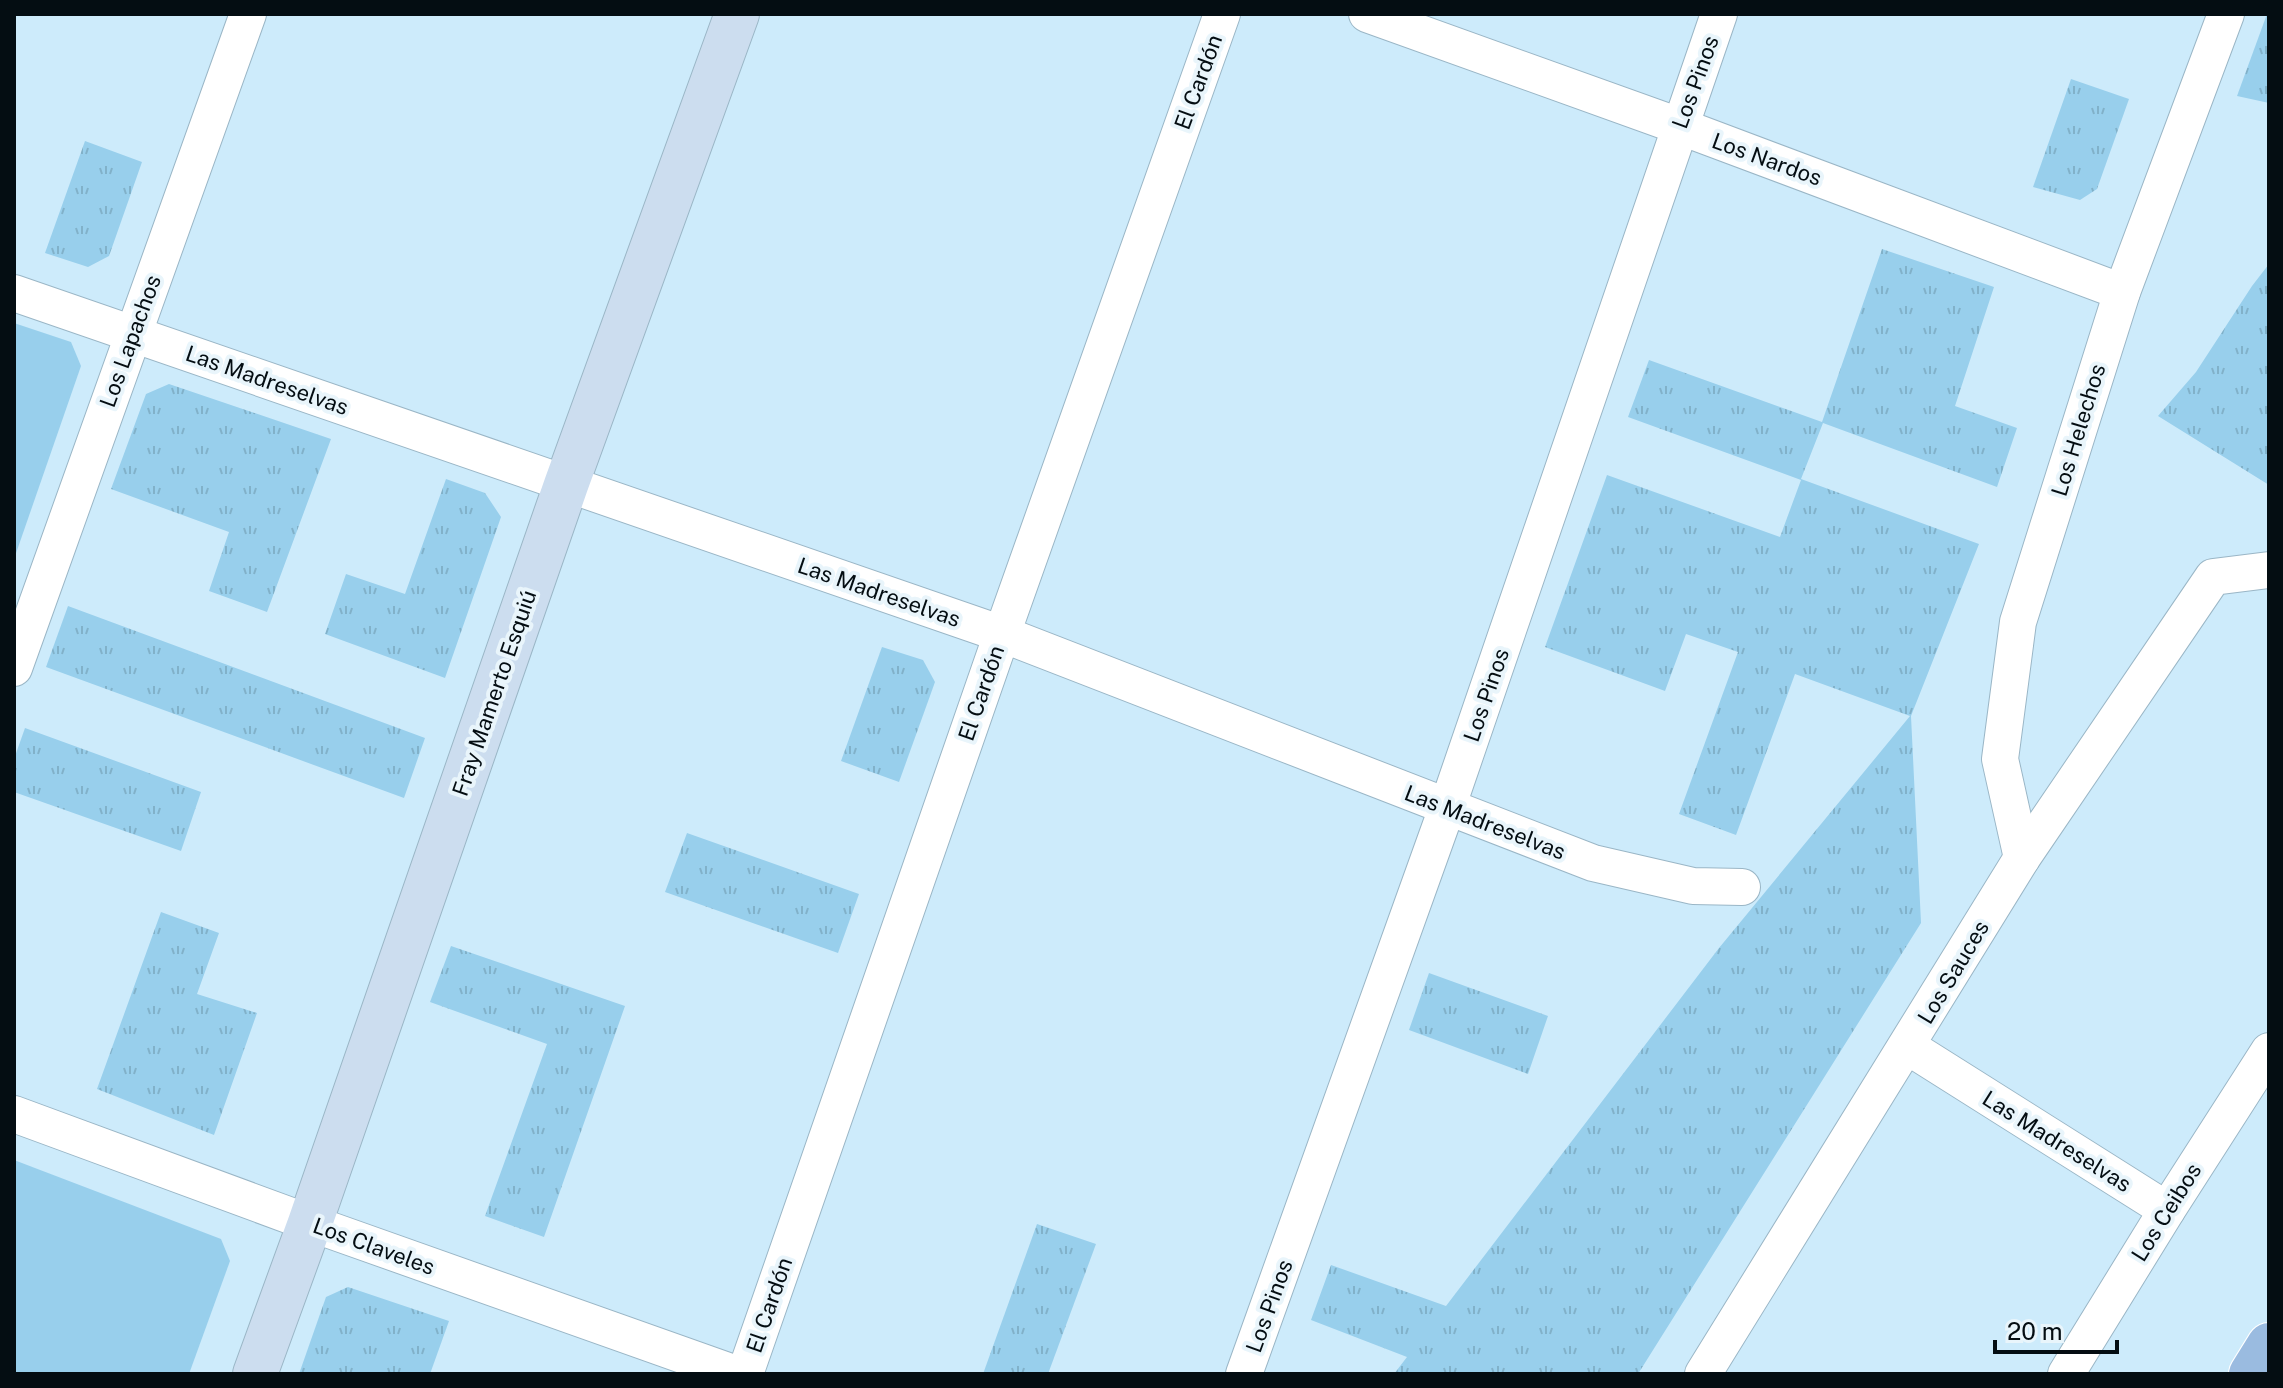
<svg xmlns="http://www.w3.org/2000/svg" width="2283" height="1388" font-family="'Public Sans',sans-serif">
  <defs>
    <pattern id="grass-tufts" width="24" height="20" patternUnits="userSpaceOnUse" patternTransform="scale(2)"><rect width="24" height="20" fill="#98cfec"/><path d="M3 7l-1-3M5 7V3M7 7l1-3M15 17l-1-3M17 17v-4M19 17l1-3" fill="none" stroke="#81b1c9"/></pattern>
  </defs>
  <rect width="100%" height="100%" fill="#cdebfb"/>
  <g fill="url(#grass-tufts)">
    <path d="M2267,14H2269V103L2237,96Z"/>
    <path d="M2071,79L2129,99L2097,189L2080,200L2033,187Z"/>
    <path d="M85,141L142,162L109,256L88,267L45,253Z"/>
    <path d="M1882,249L1994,287L1955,406L2017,428L1997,487L1823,423L1801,479L1979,544L1911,716L1921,923L1638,1374H1394L1407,1357L1311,1320L1331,1265L1446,1306L1719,948L1910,716L1795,674L1736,835L1679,814L1738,652L1686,634L1665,691L1545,647L1607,475L1780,537L1801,480L1628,417L1649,360L1822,422Z"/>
    <path d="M2269,264V485L2158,416L2196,372L2252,286Z"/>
    <path d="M169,384L331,439L267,612L209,591L229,532L111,489L146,394Z"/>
    <path d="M446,479L485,493L501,517L445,678L325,634L346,574L405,594Z"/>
    <path d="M68,606L425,738L404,798L46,667Z"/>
    <path d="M882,647L923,660L935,682L899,782L841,761Z"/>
    <path d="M25,728L201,792L181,851L14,792V759Z"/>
    <path d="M687,833L859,894L838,953L665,892Z"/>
    <path d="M161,912L219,933L197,994L257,1013L214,1135L97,1089Z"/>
    <path d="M451,946L625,1006L544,1237L485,1216L547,1044L430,1002Z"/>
    <path d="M1429,973L1548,1016L1528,1074L1409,1030Z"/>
    <path d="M1037,1224L1096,1244L1048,1374H983Z"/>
    <path d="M348,1287L449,1321L430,1374H299L326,1297Z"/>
  </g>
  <g fill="#98cfec">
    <path d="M14,323L71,342L81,366L14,559Z"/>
    <path d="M14,1160L221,1239L230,1261L189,1374H14Z"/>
  </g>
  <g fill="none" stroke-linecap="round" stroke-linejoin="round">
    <g stroke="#9ab6c6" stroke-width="38">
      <g id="street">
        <path d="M1367,14L1679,126L2122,292"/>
        <path d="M14,293L1002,634L1593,863L1693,886L1742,887"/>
        <path d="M14,668L248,14"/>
        <path d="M2022,858L2000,759L2018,622L2122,292L2226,14"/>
        <path d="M1907,1046L2167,1210"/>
        <path d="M14,1114L310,1223L736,1374"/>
        <path d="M745,1374L1002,634L1222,14"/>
        <path d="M1244,1374L1447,808L1719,14"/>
        <path d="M1703,1374L2022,858L2213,577L2269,570"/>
        <path d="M2066,1374L2167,1210L2269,1051"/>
      </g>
    </g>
    <g stroke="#9ab6c6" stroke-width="46">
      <path id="secondary" d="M255,1374L310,1223L566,485L737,14"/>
    </g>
    <g stroke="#fff" stroke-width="46">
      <path id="primary" d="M2251,1374L2269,1345"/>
    </g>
    <use href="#street" stroke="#fff" stroke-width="36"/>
    <use href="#secondary" stroke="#ccddef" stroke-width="44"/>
    <use href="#primary" stroke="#9abbe0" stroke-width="44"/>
  </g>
  <g text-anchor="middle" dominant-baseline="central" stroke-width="8" stroke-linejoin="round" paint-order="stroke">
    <g font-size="22" fill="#040d12" stroke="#e9f5fb">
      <text transform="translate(1198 82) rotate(-70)">El Cardón</text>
      <text transform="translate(1695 82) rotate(-70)">Los Pinos</text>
      <text transform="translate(1767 159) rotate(20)">Los Nardos</text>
      <text transform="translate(130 341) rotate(-70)">Los Lapachos</text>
      <text transform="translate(267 380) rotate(19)">Las Madreselvas</text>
      <text transform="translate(2078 430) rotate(-73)">Los Helechos</text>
      <text transform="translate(879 592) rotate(19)">Las Madreselvas</text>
      <text transform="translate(494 693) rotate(-71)">Fray Mamerto Esquiú</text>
      <text transform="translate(981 693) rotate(-71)">El Cardón</text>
      <text transform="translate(1486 695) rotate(-71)">Los Pinos</text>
      <text transform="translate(1485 822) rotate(21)">Las Madreselvas</text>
      <text transform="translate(1953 972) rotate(-59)">Los Sauces</text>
      <text transform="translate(2057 1141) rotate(32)">Las Madreselvas</text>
      <text transform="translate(2166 1212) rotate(-58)">Los Ceibos</text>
      <text transform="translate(374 1246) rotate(20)">Los Claveles</text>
      <text transform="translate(769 1305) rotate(-71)">El Cardón</text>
      <text transform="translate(1269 1306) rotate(-70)">Los Pinos</text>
    </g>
  </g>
  <rect width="2283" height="1388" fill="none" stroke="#040d12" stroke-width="32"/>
  <path d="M1995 1340v12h122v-12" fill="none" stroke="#040d12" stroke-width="4"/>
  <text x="2007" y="1340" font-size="24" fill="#040d12" stroke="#e9f5fb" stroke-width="6" paint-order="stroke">20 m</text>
</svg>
